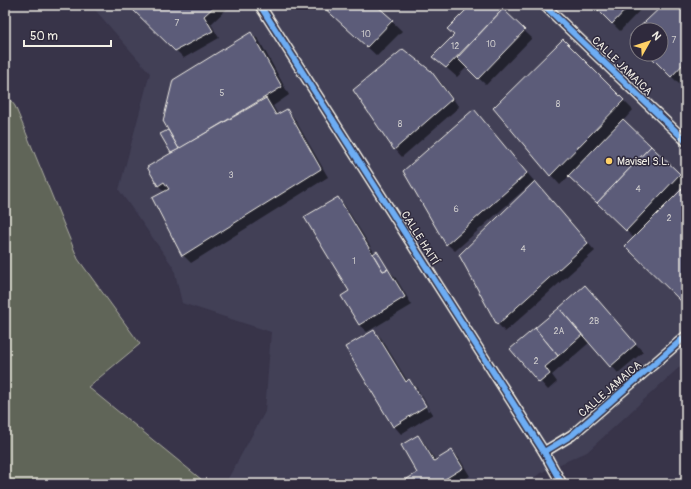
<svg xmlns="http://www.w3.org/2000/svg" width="691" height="489" font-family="Pangolin,sans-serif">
  <rect width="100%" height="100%" fill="#383449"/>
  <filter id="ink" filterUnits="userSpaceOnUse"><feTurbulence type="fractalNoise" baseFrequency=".025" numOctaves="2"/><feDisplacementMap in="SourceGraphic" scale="8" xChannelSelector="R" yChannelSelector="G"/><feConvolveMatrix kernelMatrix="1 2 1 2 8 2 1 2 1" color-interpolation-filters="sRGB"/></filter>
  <g filter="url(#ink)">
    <path fill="#424057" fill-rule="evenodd" d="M91,5H686V361L587,452L540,473L527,484H225L265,412L271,332L182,303L174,268L119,190L150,73ZM637,30H661V54H637Z"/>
    <path fill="#616558" stroke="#aaaba0" d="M5,93L15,106L78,259L140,344L88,387L207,484H5Z"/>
    <g fill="#0007" fill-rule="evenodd">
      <path d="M129,5H231L211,24L219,38L184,58Z"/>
      <path d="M322,5H375L402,31L377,56Z"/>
      <path d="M472,5H497L532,38L486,85L467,67L457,77L434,57L455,35Z"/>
      <path d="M594,5H645L620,31Z"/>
      <path d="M664,5H686V76L679,84L649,54H661V30H638Z"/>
      <path d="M251,33L259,40L289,95L273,106L278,115L287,111L294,118L328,177L191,263L183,255L154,199L165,192L158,185L172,154L161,135L170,130Z"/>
      <path d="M563,40L633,110L623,121L686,181L674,196L675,197L686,192V305L626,246L634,238L569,176L560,185L551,175Z"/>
      <path d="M430,72L439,80L459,107L402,157L395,149L355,90Z"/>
      <path d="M481,118L534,181L455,251L447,244Z"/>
      <path d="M542,190L595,251L505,332L498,324L460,255Z"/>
      <path d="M338,198L345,206L375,254L395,277L412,305L367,332L359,325L350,292Z"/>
      <path d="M585,286L643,352L618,373L590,342L552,375L557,382L548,390L512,349Z"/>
      <path d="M374,331L381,338L408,382L409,381L417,388L433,414L401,434L394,426ZM414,388H416L430,410L428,411Z"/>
      <path d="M418,436L425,444L436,461L452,451L459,458L470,476L457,484H401L419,473Z"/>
    </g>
    <g fill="#5b5b79" stroke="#f4f1e8">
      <path d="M128,5H216L204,16L213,31L175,51Z"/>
      <path d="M321,5H376L393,20L367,47Z"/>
      <path d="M471,5H499L503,9L446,68L432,57L454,35L447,29Z"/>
      <path d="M593,5H630L612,24Z"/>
      <path d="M663,5H686V61L671,77L648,54H661V30H637V43L630,36Z"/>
      <path d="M503,9L525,30L478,79L457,58Z"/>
      <path d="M251,32L282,87L179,149L163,121L173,80Z"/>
      <path d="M563,39L624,100L550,176L493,108Z"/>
      <path d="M403,49L431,71L452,99L394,150L353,90Z"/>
      <path d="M266,98L276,115L287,109L321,169L182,256L152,198L169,189L164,182L158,186L147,167Z"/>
      <path d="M474,109L527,173L446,245L403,171Z"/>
      <path d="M623,119L651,146L597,203L568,176Z"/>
      <path d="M168,130L179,149L171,153L160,134Z"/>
      <path d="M651,146L680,174L626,231L597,203Z"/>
      <path d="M535,181L588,243L497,325L459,255Z"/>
      <path d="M683,188L686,190V302L684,304L625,246Z"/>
      <path d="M338,197L383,271L388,269L405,297L359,325L341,296L349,291L304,217Z"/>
      <path d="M377,251L388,269L383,271L373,254Z"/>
      <path d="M585,285L636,344L610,367L559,308Z"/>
      <path d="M559,308L582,335L558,356L535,328Z"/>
      <path d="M535,328L558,356L545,367L550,374L539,383L510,349Z"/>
      <path d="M374,330L406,382L409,379L426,406L393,427L345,347Z"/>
      <path d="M418,435L434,461L452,450L463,468L445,479L447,484L400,483L417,473L401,445Z"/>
    </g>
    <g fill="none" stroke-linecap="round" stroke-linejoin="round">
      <g stroke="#f4f1e8" stroke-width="12">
        <g id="street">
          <path d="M263,5L261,7L544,452L562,484"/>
          <path d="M544,5L686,141"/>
          <path d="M544,452L572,435L686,336"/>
        </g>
      </g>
      <use href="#street" stroke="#2f2a3d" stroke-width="9"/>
      <g stroke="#2f2a3d" stroke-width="8">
        <g id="cycleway">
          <path d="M263,5L261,7L544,452L562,484"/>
          <path d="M544,5L686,141"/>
          <path d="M544,452L572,435L686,336"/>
        </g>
      </g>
      <use href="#cycleway" stroke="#6dadf4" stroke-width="6"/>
    </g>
  </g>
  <circle fill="#ffd166" stroke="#2f2a3d" stroke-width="1.5" cx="609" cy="161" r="4"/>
  <g text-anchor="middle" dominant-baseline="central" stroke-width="3" stroke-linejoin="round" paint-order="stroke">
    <g font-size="9" fill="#cecccc">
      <text x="177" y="23">7</text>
      <text x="366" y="34">10</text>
      <text x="674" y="40">7</text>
      <text x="491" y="44">10</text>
      <text x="455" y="46">12</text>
      <text x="222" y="93">5</text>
      <text x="558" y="104">8</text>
      <text x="400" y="124">8</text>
      <text x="231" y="175">3</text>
      <text x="638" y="189">4</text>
      <text x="456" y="209">6</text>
      <text x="669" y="218">2</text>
      <text x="523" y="249">4</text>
      <text x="354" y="261">1</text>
      <text x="594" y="321">2B</text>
      <text x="559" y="331">2A</text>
      <text x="536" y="361">2</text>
    </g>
    <g font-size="11" fill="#f4f1e8" stroke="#2f2a3d">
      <text transform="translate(622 66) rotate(44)">CALLE JAMAICA</text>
      <text transform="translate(420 238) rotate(58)">CALLE HAITÍ</text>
      <text transform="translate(610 389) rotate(-41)">CALLE JAMAICA</text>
    </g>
    <g font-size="11" fill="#f4f1e8" stroke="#2f2a3d" text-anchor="start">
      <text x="617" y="161">Mavisel S.L.</text>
    </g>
  </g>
  <rect width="691" height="489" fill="none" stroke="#2f2a3d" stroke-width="20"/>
  <rect x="10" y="10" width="671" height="469" fill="none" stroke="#f4f1e8" stroke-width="1.5" filter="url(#ink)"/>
  <g transform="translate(649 42) rotate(51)"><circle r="19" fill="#2f2a3d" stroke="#7e7a81"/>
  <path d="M0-3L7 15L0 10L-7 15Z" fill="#ffd166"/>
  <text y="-6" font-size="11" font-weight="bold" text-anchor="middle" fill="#f4f1e8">N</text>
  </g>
  <path d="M24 40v6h87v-6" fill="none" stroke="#f4f1e8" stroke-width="2"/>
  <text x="30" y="40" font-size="12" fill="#f4f1e8" stroke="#2f2a3d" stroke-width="3" paint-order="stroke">50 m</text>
</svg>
